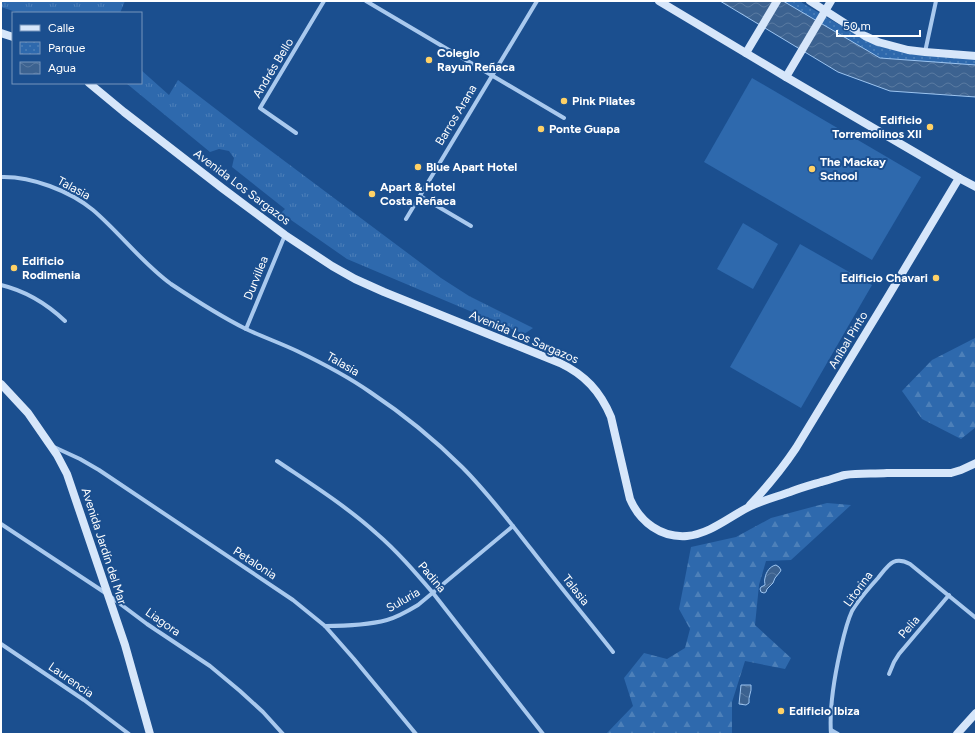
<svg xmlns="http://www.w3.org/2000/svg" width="977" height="735" font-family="Figtree,sans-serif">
  <defs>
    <pattern id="grass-tufts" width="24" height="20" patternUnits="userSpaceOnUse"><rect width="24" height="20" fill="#2e69ad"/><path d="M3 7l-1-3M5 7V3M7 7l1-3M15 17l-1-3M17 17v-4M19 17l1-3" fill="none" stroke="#4d80b9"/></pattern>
    <pattern id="forest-firs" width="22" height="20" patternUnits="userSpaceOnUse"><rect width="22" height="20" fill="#2e69ad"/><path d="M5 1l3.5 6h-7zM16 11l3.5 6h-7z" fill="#4d80b9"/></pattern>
    <pattern id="park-dots" width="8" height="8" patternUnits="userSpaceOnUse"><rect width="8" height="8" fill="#2e69ad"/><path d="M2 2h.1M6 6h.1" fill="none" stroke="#4d80b9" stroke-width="1.8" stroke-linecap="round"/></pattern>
    <pattern id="water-waves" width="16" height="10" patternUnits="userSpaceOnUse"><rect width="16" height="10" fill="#3c6290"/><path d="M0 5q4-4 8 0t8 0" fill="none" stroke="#597aa1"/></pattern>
  </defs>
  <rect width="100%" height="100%" fill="#1b4f8f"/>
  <g fill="url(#grass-tufts)">
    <path d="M1,1H125L120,13H19L1,7Z"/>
    <path d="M141,70L169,95L178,80L251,136L441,278L469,296L533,328L524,334L347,259L281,213L285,209L232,167L234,158L229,151L219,149L210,152L126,83H141Z"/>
  </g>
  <g fill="url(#forest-firs)">
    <path d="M975,338H976V427L961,439L922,419L902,391L932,360Z"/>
    <path d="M827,503L851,505L791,560L766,561L759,585L755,625L791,658L785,669L745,661L732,702V734H606L633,706L624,678L644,653L667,659L685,648L690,629L679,609L691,547L736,537L771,518Z"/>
  </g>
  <path fill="url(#park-dots)" d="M729,1H799L860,37L892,48L976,56V90L958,89Z"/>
  <g fill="#2e69ad">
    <path d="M752,78L921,177L872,260L704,162Z"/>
    <path d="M743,223L778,244L753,289L717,269Z"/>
    <path d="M800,244L872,285L801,408L730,367Z"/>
  </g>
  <g fill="url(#water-waves)" stroke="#9cc4f0">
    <path d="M720,1H783L880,58L976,65V97L890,91L838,72Z"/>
    <path d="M776,565L779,567L781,570L780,572L775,578L773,583L767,589L766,592L764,593L761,592L760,589L761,587L765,585C765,583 764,581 765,578C766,572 770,566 776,565Z"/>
    <path d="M741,685H751V686C752,692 748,696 749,703L746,705L739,704Z"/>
  </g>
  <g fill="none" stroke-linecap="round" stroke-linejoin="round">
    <g stroke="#a9c9ee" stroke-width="4">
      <path d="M366,1L564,118"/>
      <path d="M925,52L936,1"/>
      <path d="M296,133L260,108L324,1"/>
      <path d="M1,177C31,176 70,191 93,210C120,233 142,263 171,284C195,300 220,316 246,329C263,337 280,343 297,351C322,363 347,376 370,392C403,414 434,439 462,467C488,493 509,521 531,549C558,584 586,618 613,652"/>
      <path d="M420,196L471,226"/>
      <path d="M406,219L537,1"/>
      <path d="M1,285C26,291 47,304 65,321"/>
      <path d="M246,329L285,235"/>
      <path d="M54,447L80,459L99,470L293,600L325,626L354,659L416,734"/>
      <path d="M277,461C311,484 346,506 376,533C397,551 415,572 433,593L543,734"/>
      <path d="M1,524L107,594L147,624L210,666L240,691L263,712L283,734"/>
      <path d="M325,626C345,626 368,625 387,620C398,617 408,611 418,605L513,526"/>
      <path d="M1,644L84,700L129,734"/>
      <path d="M889,674L894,662L899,654L949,595"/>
      <path d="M831,730L838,734"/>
      <path d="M831,734C829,707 834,679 840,652C843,639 846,624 852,611C859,599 869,588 878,578C888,566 893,555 910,564L976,618"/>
    </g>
    <g stroke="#d6e6fa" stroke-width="8">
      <path d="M659,1L786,77L959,178L976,187"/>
      <path d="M810,1L865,36L878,42L908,50L925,52L976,56"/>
      <path d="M1,33L13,37"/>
      <path d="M746,53L777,1"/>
      <path d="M786,77L831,1"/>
      <path d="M89,83L124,112L222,188L285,235L332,266L355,279L384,292L560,363C585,375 600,391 611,417L630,499C640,522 661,538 687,536C709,534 728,518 747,508C760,501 776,497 790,492C800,488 811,485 821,482C829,480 837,477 845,475C859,473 873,474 887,473C909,473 930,473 951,473L961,470L976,463"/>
      <path d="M1,384L28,413L57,455L67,474L125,645L150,734"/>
      <path d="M750,505C767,487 782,469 796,448L889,295L959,178"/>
      <path d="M957,734L976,713"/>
    </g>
  </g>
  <g fill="#ffd166" stroke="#1b4f8f" stroke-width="1.5">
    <circle cx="429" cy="60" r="4"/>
    <circle cx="564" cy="101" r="4"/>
    <circle cx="930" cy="127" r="4"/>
    <circle cx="541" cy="129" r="4"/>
    <circle cx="418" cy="167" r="4"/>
    <circle cx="812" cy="169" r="4"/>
    <circle cx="372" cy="194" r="4"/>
    <circle cx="14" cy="268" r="4"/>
    <circle cx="936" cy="278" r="4"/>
    <circle cx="781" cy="711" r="4"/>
  </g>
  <g text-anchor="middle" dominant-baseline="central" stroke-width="4" stroke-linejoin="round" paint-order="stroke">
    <g font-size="12" font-weight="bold" fill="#fff" stroke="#1b4f8f" text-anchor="start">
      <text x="437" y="53">Colegio<tspan x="437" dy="14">Rayun Reñaca</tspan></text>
      <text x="572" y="101">Pink Pilates</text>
      <text x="922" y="120" text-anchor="end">Edificio<tspan x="922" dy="14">Torremolinos XII</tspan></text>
      <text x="549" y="129">Ponte Guapa</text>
      <text x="820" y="162">The Mackay<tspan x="820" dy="14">School</tspan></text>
      <text x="426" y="167">Blue Apart Hotel</text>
      <text x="380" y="187">Apart &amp; Hotel<tspan x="380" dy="14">Costa Reñaca</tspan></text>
      <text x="22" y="261">Edificio<tspan x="22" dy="14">Rodimenia</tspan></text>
      <text x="928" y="278" text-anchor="end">Edificio Chavari</text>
      <text x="789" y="711">Edificio Ibiza</text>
    </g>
    <g font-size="12" fill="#fff" stroke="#1b4f8f">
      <text transform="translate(273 68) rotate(-59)">Andrés Bello</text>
      <text transform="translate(456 115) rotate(-59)">Barros Arana</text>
      <text transform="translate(242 187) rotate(37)">Avenida Los Sargazos</text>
      <text transform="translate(74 188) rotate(28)">Talasia</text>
      <text transform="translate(256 278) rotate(-68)">Durvillea</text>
      <text transform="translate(524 337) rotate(23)">Avenida Los Sargazos</text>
      <text transform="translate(848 340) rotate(-59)">Aníbal Pinto</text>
      <text transform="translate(343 364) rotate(30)">Talasia</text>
      <text transform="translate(104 546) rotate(72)">Avenida Jardín del Mar</text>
      <text transform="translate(255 563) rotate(33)">Petalonia</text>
      <text transform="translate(432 577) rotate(50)">Padina</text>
      <text transform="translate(858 589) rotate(-54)">Litorina</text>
      <text transform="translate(576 590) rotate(52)">Talasia</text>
      <text transform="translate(403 600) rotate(-30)">Suluria</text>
      <text transform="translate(163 622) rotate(35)">Liagora</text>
      <text transform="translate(909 627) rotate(-49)">Pelia</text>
      <text transform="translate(71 680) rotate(35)">Laurencia</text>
    </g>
  </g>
  <rect width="977" height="735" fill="none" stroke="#ffffff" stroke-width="4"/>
  <rect x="12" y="12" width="130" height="72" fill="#1b4f8f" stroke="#7695bc"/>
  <rect x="20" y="25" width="20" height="6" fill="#d6e6fa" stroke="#7695bc"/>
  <text x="48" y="32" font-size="12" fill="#ffffff">Calle</text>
  <rect x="20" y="42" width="20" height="12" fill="url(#park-dots)" stroke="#7695bc"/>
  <text x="48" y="52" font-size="12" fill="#ffffff">Parque</text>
  <rect x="20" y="62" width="20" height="12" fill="url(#water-waves)" stroke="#7695bc"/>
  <text x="48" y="72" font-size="12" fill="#ffffff">Agua</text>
  <path d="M837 30v6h83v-6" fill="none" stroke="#ffffff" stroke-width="2"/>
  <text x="843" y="30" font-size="12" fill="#ffffff" stroke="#1b4f8f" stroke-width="3" paint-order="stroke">50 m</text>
</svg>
